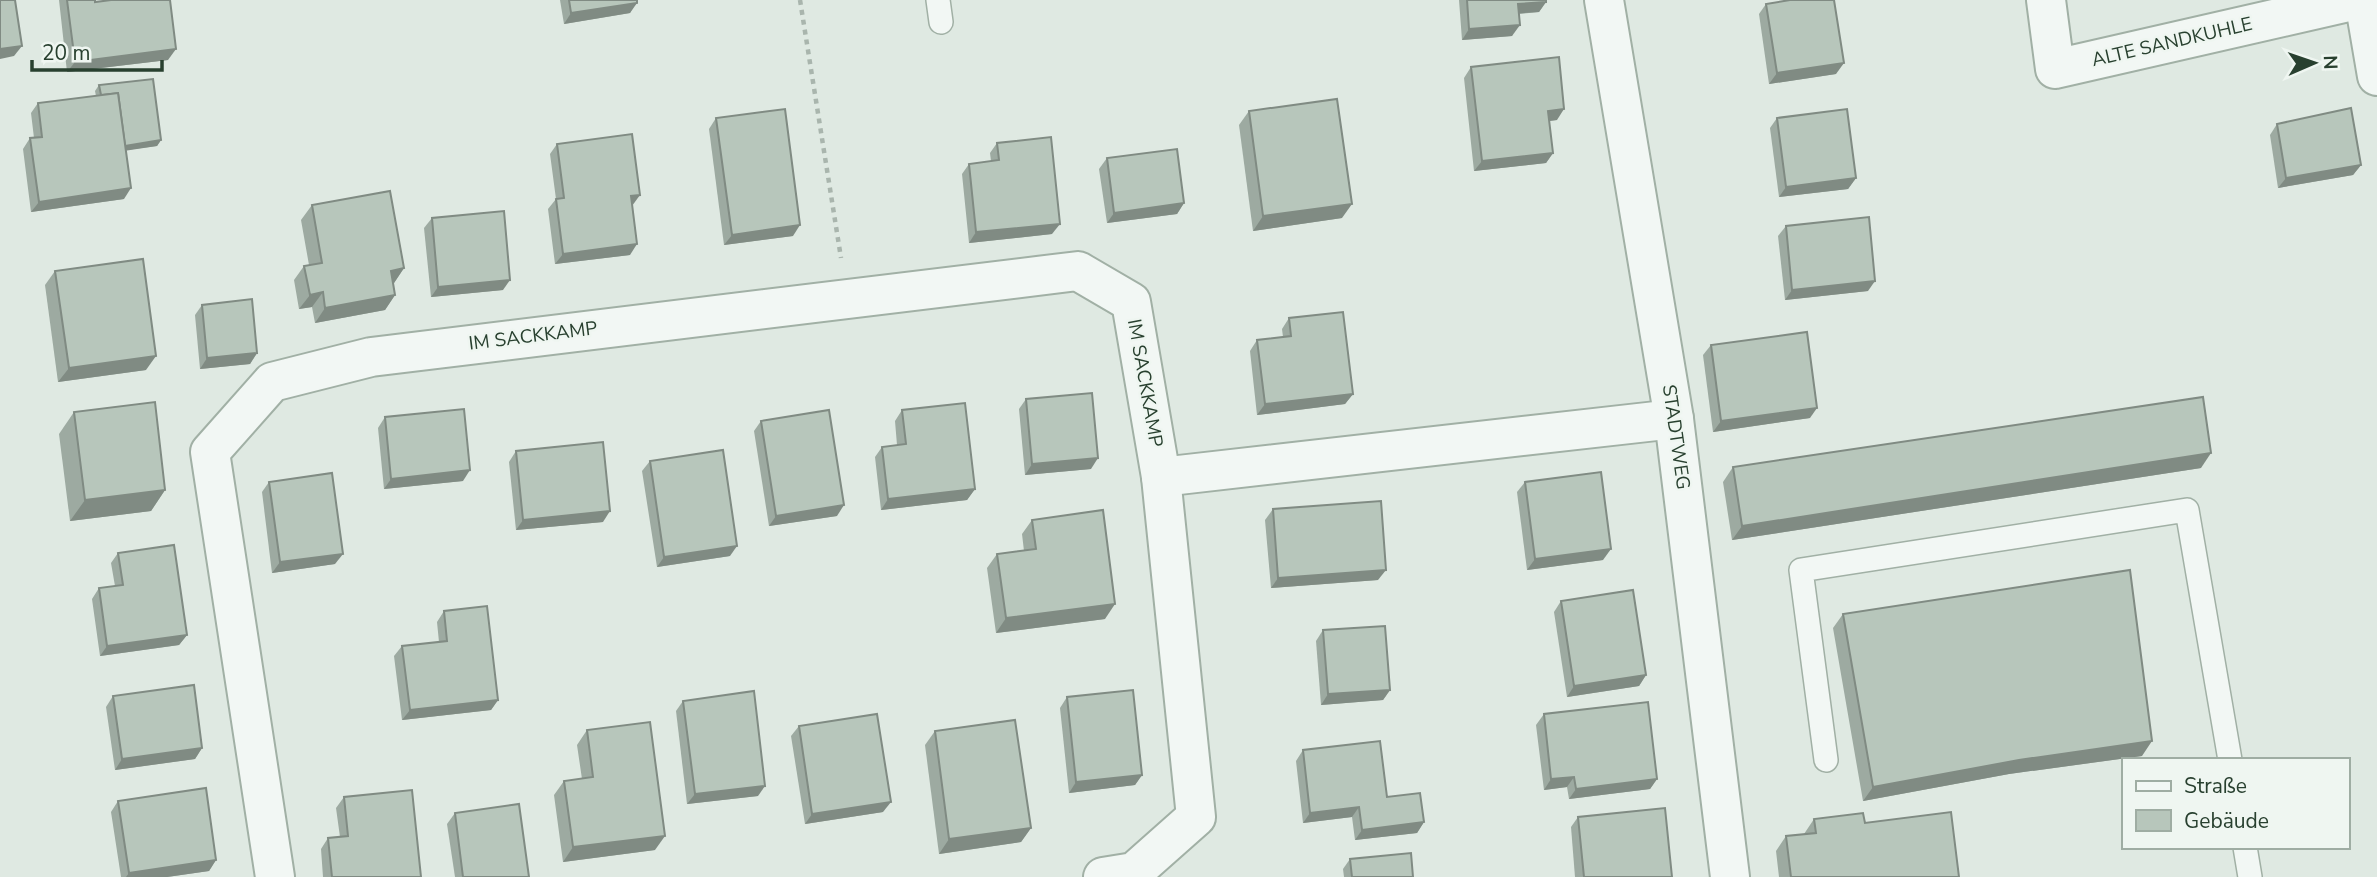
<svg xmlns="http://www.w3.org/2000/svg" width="2377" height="877" font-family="'Nunito Sans',sans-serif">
  <rect width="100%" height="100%" fill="#dfe9e2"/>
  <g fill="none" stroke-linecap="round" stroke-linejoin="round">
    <g stroke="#a1b0a5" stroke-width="26">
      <g id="lane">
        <path d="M938,0L941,22"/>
        <path d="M1826,760L1801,570L2187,510L2230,760"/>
        <path d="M2245,847L2250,877"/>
      </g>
    </g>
    <g stroke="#a1b0a5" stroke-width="42">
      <g id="street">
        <path d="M1604,0L1674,419L1730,877"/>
        <path d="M2046,0L2055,69L2357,0"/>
        <path d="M2364,0L2377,76"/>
        <path d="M275,877L210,452L272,382L371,357L1078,271L1131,302L1161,477L1674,419"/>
        <path d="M1103,877L1134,872L1196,817L1161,477"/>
      </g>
    </g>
    <path stroke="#a9b5ad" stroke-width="4.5" stroke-dasharray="5 5" stroke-linecap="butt" d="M800,0L841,258"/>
    <use href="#lane" stroke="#f2f7f4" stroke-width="23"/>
    <use href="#street" stroke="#f2f7f4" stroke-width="38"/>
  </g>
  <g fill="#9daaa1">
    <path d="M59,0H95V2L168,60L67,72Z"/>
    <path d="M560,0H637L630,13L564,24Z"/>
    <path d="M1459,0H1546V2L1539,12L1519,14L1512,36L1462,40Z"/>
    <path d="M1766,4L1836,74L1769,84L1759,14Z"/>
    <path d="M1471,67L1557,120L1549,121L1553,153L1546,163L1474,171L1464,78Z"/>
    <path d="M99,85L161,140L157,146L126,150L124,199L31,212L23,149L30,138H34L31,113L38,103L96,96L95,91Z"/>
    <path d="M1249,111L1342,218L1253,231L1239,125Z"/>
    <path d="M716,118L793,236L724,245L709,129Z"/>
    <path d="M1777,118L1856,178L1848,189L1779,197L1770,128Z"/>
    <path d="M2277,124L2361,165L2353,175L2278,188L2270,135Z"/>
    <path d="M997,143L1052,234L969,243L962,174L969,164L991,161L990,153Z"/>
    <path d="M557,144L632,206L630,255L555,264L548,209L556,199L550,154Z"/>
    <path d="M1107,158L1184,203L1177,214L1107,223L1099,169Z"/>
    <path d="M312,205L404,268L394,283H393L395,295L385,310L315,323L312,307L299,309L294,280L304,266L309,265L301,220Z"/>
    <path d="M432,218L503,290L431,297L424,228Z"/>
    <path d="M1786,226L1868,291L1785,300L1778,236Z"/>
    <path d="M55,271L146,370L58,382L45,285Z"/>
    <path d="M202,305L257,353L250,364L200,369L195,315Z"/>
    <path d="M1289,318L1353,394L1345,404L1257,415L1250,351L1257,340L1283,337L1282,329Z"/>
    <path d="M1711,345L1810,418L1713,432L1703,355Z"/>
    <path d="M1026,399L1091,469L1025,475L1019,409Z"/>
    <path d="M902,410L975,489L967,500L881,510L875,457L882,447L897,445L895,421Z"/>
    <path d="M74,412L165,490L151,511L70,521L59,434Z"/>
    <path d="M385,417L463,481L384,489L378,428Z"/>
    <path d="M761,421L837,516L769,526L754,431Z"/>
    <path d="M516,451L603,522L516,530L509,462Z"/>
    <path d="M650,461L730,556L657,567L642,471Z"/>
    <path d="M1733,467L2201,468L1732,540L1723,482Z"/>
    <path d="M269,482L335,564L272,573L262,492Z"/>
    <path d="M1525,482L1603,560L1527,570L1517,492Z"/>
    <path d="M1273,509L1378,580L1271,588L1265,520Z"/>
    <path d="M1032,520L1105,619L996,633L987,568L997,554L1024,551L1022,534Z"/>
    <path d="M118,553L187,635L179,645L100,656L92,599L99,588L115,586L111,563Z"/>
    <path d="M1561,601L1646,675L1639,686L1567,697L1554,612Z"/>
    <path d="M444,611L498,700L491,710L402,720L394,656L402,646L439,642L437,622Z"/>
    <path d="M1843,614L2142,756L2009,774L1863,801L1833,628Z"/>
    <path d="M1323,630L1390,690L1383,700L1321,705L1316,641Z"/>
    <path d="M113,696L202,748L195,759L115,770L106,707Z"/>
    <path d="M1067,697L1142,775L1135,785L1069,793L1060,708Z"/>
    <path d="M683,701L758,796L687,804L676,711Z"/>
    <path d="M1544,714L1657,779L1650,789L1569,799L1567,787L1544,790L1536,725Z"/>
    <path d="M799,726L883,812L805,824L791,736Z"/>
    <path d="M587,730L655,850L563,862L554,795L564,781L582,779L577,745Z"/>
    <path d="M935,731L1031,828L1021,842L939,854L925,745Z"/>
    <path d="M1303,750L1387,797L1424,822L1417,833L1355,840L1352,817L1303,823L1296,761Z"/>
    <path d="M344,797L421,877H323L321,849L328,838L340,837L336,808Z"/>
    <path d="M118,801L216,860L209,871L167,877H121L111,812Z"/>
    <path d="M455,813L529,877H455L447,824Z"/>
    <path d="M1578,817L1672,877H1575L1571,827Z"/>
    <path d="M1814,819L1865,823L1959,877H1779L1776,851L1786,836L1804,834Z"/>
    <path d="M1350,859L1413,877H1344L1343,869Z"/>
  </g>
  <g fill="#808b83">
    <path d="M1546,2L1539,12L1511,14L1518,4Z"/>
    <path d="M637,3L630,13L564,24L571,13Z"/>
    <path d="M1520,25L1512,36L1462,40L1469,29Z"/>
    <path d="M22,46L14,56L0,59V49Z"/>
    <path d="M176,49L168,60L67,72L75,62Z"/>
    <path d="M1844,63L1836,74L1769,84L1777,73Z"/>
    <path d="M1564,109L1557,120L1541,122L1548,111Z"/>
    <path d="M161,140L157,146L117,152L121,146Z"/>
    <path d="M1553,153L1546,163L1474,171L1482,161Z"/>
    <path d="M2361,165L2353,175L2278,188L2286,178Z"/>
    <path d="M1856,178L1848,189L1779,197L1786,187Z"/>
    <path d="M131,188L124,199L31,212L39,202Z"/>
    <path d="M640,195L632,206L631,196Z"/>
    <path d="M1184,203L1177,214L1107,223L1114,213Z"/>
    <path d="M1352,204L1342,218L1253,231L1263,216Z"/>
    <path d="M1060,224L1052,234L969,243L976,232Z"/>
    <path d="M800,225L793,236L724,245L732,235Z"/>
    <path d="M637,244L630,255L555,264L563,254Z"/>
    <path d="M404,268L394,283L381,285L391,271Z"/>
    <path d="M510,280L503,290L431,297L438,287Z"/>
    <path d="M1875,281L1868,291L1785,300L1792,290Z"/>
    <path d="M323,292L312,307L299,309L310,295Z"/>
    <path d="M395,295L385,310L315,323L325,308Z"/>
    <path d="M257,353L250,364L200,369L207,358Z"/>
    <path d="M156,356L146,370L58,382L69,368Z"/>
    <path d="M1353,394L1345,404L1257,415L1265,404Z"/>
    <path d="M1817,408L1810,418L1713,432L1721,421Z"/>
    <path d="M2211,453L2201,468L1732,540L1742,526Z"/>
    <path d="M1098,458L1091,469L1025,475L1032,464Z"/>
    <path d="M470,470L463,481L384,489L391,479Z"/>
    <path d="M975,489L967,500L881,510L888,499Z"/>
    <path d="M165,490L151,511L70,521L85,500Z"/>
    <path d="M844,505L837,516L769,526L776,516Z"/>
    <path d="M610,511L603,522L516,530L523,520Z"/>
    <path d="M737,546L730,556L657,567L664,557Z"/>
    <path d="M1611,549L1603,560L1527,570L1535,559Z"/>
    <path d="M343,554L335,564L272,573L280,562Z"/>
    <path d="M1386,570L1378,580L1271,588L1278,578Z"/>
    <path d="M1115,604L1105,619L996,633L1006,618Z"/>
    <path d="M187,635L179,645L100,656L107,646Z"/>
    <path d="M1646,675L1639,686L1567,697L1574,686Z"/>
    <path d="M1390,690L1383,700L1321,705L1328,694Z"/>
    <path d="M498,700L491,710L402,720L410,710Z"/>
    <path d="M2152,741L2142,756L2009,774L1863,801L1873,787L2019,760Z"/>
    <path d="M202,748L195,759L115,770L122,759Z"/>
    <path d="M1142,775L1135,785L1069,793L1076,782Z"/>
    <path d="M1574,777L1567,787L1544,790L1551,779Z"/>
    <path d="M1657,779L1650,789L1569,799L1576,789Z"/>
    <path d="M765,786L758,796L687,804L695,794Z"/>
    <path d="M891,802L883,812L805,824L812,814Z"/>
    <path d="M1359,807L1352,817L1303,823L1310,813Z"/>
    <path d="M1424,822L1417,833L1355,840L1362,830Z"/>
    <path d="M1031,828L1021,842L939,854L949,839Z"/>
    <path d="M665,836L655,850L563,862L573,847Z"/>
    <path d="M216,860L209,871L167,877H126L129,873Z"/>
  </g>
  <g fill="#b7c6bb" stroke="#808b83" stroke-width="2">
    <path d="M0,0H15L22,46L0,49Z"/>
    <path d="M67,0H95V2L111,0H170L176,49L75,62Z"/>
    <path d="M569,0H637V3L571,13Z"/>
    <path d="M1467,0H1546V2L1518,4L1520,25L1469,29Z"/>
    <path d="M1790,0H1834L1844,63L1777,73L1766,4Z"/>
    <path d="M1559,57L1564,109L1548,111L1553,153L1482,161L1471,67Z"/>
    <path d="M153,79L161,140L125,146L118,93L101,95L99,85Z"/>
    <path d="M118,93L131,188L39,202L30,138L42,137L38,103Z"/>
    <path d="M1337,99L1352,204L1263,216L1249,111Z"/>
    <path d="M2351,108L2361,165L2286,178L2277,124Z"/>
    <path d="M785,109L800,225L732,235L716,118Z"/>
    <path d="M1847,109L1856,178L1786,187L1777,118Z"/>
    <path d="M632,134L640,195L631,196L637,244L563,254L556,199L564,198L557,144Z"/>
    <path d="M1051,137L1060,224L976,232L969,164L999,160L997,143Z"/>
    <path d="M1177,149L1184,203L1114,213L1107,158Z"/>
    <path d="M390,191L404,268L391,271L395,295L325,308L323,292L310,295L304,266L322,263L312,205Z"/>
    <path d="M504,211L510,280L438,287L432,218Z"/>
    <path d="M1869,217L1875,281L1792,290L1786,226Z"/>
    <path d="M143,259L156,356L69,368L55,271Z"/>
    <path d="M252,299L257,353L207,358L202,305Z"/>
    <path d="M1343,312L1353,394L1265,404L1257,340L1291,336L1289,318Z"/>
    <path d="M1807,332L1817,408L1721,421L1711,345Z"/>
    <path d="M1092,393L1098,458L1032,464L1026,399Z"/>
    <path d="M2203,397L2211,453L1742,526L1733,467Z"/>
    <path d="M155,402L165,490L85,500L74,412Z"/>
    <path d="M965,403L975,489L888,499L882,447L906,444L902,410Z"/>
    <path d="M464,409L470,470L391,479L385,417Z"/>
    <path d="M829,410L844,505L776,516L761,421Z"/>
    <path d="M603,442L610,511L523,520L516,451Z"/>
    <path d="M723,450L737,546L664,557L650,461Z"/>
    <path d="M1601,472L1611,549L1535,559L1525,482Z"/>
    <path d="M332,473L343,554L280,562L269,482Z"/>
    <path d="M1381,501L1386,570L1278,578L1273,509Z"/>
    <path d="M1103,510L1115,604L1006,618L997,554L1036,549L1032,520Z"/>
    <path d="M174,545L187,635L107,646L99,588L123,585L118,553Z"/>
    <path d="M2130,570L2152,741L2019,760L1873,787L1843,614Z"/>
    <path d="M1633,590L1646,675L1574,686L1561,601Z"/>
    <path d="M487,606L498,700L410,710L402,646L447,641L444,611Z"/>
    <path d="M1385,626L1390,690L1328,694L1323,630Z"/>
    <path d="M194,685L202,748L122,759L113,696Z"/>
    <path d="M1133,690L1142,775L1076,782L1067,697Z"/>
    <path d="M754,691L765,786L695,794L683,701Z"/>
    <path d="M1648,702L1657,779L1576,789L1574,777L1551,779L1544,714Z"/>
    <path d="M877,714L891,802L812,814L799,726Z"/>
    <path d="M1015,720L1031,828L949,839L935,731Z"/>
    <path d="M650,722L665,836L573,847L564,781L593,777L587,730Z"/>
    <path d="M1380,741L1387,797L1420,793L1424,822L1362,830L1359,807L1310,813L1303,750Z"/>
    <path d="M206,788L216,860L129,873L118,801Z"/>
    <path d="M412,790L421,877H332L328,838L348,836L344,797Z"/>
    <path d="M519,804L529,877H463L455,813Z"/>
    <path d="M1665,808L1672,877H1584L1578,817Z"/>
    <path d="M1951,812L1959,877H1791L1786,836L1816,833L1814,819L1863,813L1865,823Z"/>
    <path d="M1411,853L1413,877H1352L1350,859Z"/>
  </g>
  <g text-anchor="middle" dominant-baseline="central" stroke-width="5" stroke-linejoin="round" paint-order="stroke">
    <g font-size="19" fill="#28402f" stroke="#eff6f1">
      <text transform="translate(2172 42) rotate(-13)">ALTE SANDKUHLE</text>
      <text transform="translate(533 336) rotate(-7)">IM SACKKAMP</text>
      <text transform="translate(1145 383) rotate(80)">IM SACKKAMP</text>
      <text transform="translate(1676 437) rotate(82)">STADTWEG</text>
    </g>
  </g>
  <rect x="2122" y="758" width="228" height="91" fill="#eff6f1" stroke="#9fada3" stroke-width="2"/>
  <rect x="2136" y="781" width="35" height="10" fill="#f2f7f4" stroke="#9fada3" stroke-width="2"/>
  <text x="2184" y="793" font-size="21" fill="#28402f">Straße</text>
  <rect x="2136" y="810" width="35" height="21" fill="#b7c6bb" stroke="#9fada3" stroke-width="2"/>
  <text x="2184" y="828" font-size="21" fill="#28402f">Gebäude</text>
  <g transform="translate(2314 63) rotate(88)" stroke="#eff6f1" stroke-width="5" paint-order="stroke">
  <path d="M0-5L12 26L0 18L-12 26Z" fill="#28402f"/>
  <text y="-10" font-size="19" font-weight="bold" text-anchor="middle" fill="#28402f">N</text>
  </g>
  <path d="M32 60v10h130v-10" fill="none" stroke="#28402f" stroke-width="3.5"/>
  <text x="42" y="60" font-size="21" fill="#28402f" stroke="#eff6f1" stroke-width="5" paint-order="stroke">20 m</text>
</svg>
